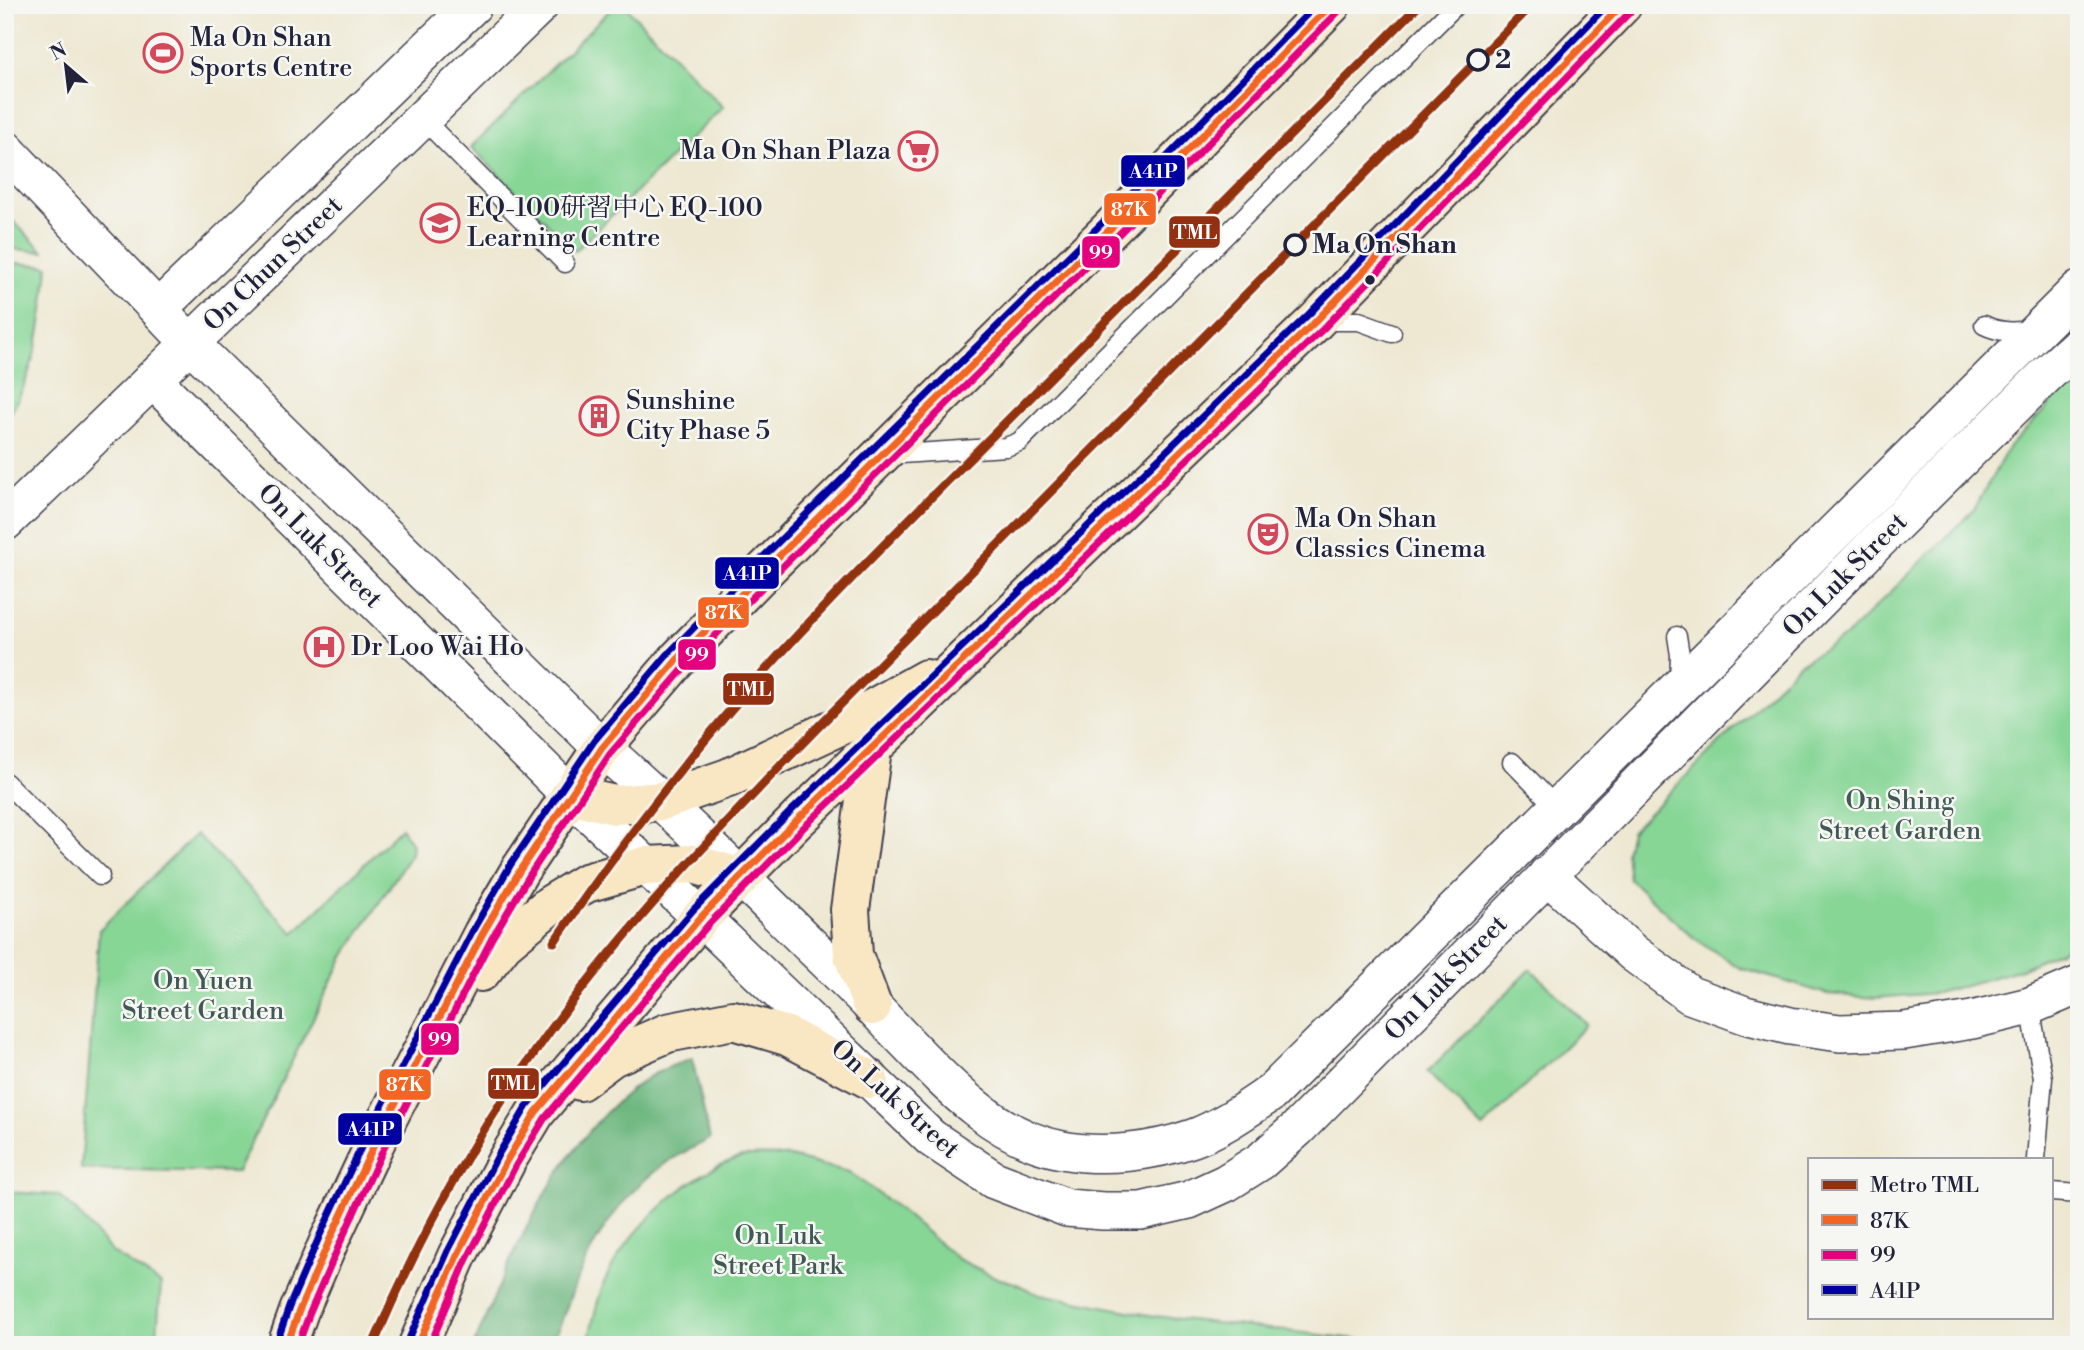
<svg xmlns="http://www.w3.org/2000/svg" width="2084" height="1350" font-family="'Libre Bodoni','Noto Serif TC',serif">
  <rect width="100%" height="100%" fill="#f6f6f2"/>
  <filter id="ink" filterUnits="userSpaceOnUse"><feTurbulence type="fractalNoise" baseFrequency=".0143" numOctaves="2"/><feDisplacementMap in="SourceGraphic" scale="14" xChannelSelector="R" yChannelSelector="G"/><feConvolveMatrix kernelMatrix="1 2 1 2 8 2 1 2 1" color-interpolation-filters="sRGB"/></filter>
  <filter id="wash" filterUnits="userSpaceOnUse"><feTurbulence type="fractalNoise" baseFrequency=".00686" numOctaves="4" result="noise"/><feDisplacementMap in="SourceGraphic" scale="28" xChannelSelector="R" yChannelSelector="G"/><feGaussianBlur stdDeviation="1.57" result="paint"/><feColorMatrix in="noise" values="0 0 0 0 0 0 0 0 0 0 0 0 0 0 0 0 0 1.4 0 .05"/><feComposite in="paint" operator="in"/></filter>
  <g filter="url(#wash)">
    <rect width="100%" height="100%" fill="#eee8d2"/>
    <g fill="#87d696" stroke="#547c68" stroke-width="2">
      <path d="M615,5H624L723,107L575,251L471,147Z"/>
      <path d="M5,213L44,252L5,248Z"/>
      <path d="M5,262L48,266C43,322 36,374 5,423Z"/>
      <path d="M2079,374V942L2019,970L1937,993L1875,998L1827,994L1740,968L1694,938L1629,879L1626,852L1631,831L1799,664L1846,636L1974,510L2008,448Z"/>
      <path d="M401,828L412,844L411,854L343,958L237,1172L81,1169L99,930L196,834L294,933Z"/>
      <path d="M1531,969L1587,1025L1483,1128L1427,1072Z"/>
      <path d="M786,1156L849,1172L899,1209L958,1259L997,1278L1015,1283L1035,1293L1154,1316L1409,1345H587C593,1323 597,1298 606,1278C629,1230 691,1170 743,1157C756,1154 772,1156 786,1156Z"/>
      <path d="M5,1192L58,1195L75,1210L112,1252L161,1284L156,1345H5Z"/>
    </g>
    <path fill="#6db77f" stroke="#486c5d" stroke-width="2" d="M692,1058L710,1139C694,1148 674,1156 659,1168C623,1196 597,1234 579,1275C568,1298 564,1323 550,1345H474C513,1251 560,1137 647,1078C660,1070 677,1064 692,1058Z"/>
  </g>
  <g filter="url(#ink)">
    <g fill="none" stroke-linecap="round" stroke-linejoin="round">
      <g stroke="#414052" stroke-width="21">
        <g id="lane">
          <path d="M423,119L565,263"/>
          <path d="M1321,321H1359L1392,333"/>
          <path d="M1984,325C2000,333 2014,332 2032,330"/>
          <path d="M886,455L1006,447L1019,442L1456,5"/>
          <path d="M1677,636L1680,655L1679,682"/>
          <path d="M1512,762L1558,809"/>
          <path d="M5,782L100,876"/>
          <path d="M2030,1006L2043,1078L2036,1159"/>
          <path d="M2051,1192L2079,1194"/>
        </g>
      </g>
      <g stroke="#414052" stroke-width="40">
        <g id="street">
          <path d="M5,149L191,344L602,748C674,811 742,878 810,945C837,971 864,997 889,1024C938,1074 990,1137 1062,1150C1105,1158 1153,1152 1193,1138C1221,1128 1247,1109 1271,1093L2079,289"/>
          <path d="M158,309L473,5"/>
          <path d="M152,379L570,795L701,917L931,1138L994,1180L1067,1208L1103,1211H1141L1189,1200L1226,1183L1261,1161L1297,1129L1873,546L2046,375L2079,345"/>
          <path d="M5,522L540,5"/>
          <path d="M1547,875L1633,953L1690,995L1745,1015L1790,1026L1840,1033L1904,1031L1972,1020L2030,1006L2079,985"/>
        </g>
      </g>
      <g stroke="#414052" stroke-width="42">
        <g id="secondary">
          <path d="M570,795L615,805L662,801L728,778L852,720L926,679"/>
          <path d="M481,972L504,943L550,905L586,883L645,866L693,864L739,877"/>
          <path d="M872,1006L853,955L850,910L872,749"/>
          <path d="M580,1081L612,1057L667,1033L733,1020L787,1036L869,1079"/>
          <path d="M287,1345L299,1311L330,1239L375,1143L483,933L520,870L602,748L677,660L767,568L1110,229L1331,5"/>
          <path d="M418,1345L457,1256L507,1160L536,1112L701,917L797,820L1316,321L1622,5"/>
        </g>
      </g>
      <use href="#lane" stroke="#fff" stroke-width="18"/>
      <use href="#street" stroke="#fff" stroke-width="37"/>
      <use href="#secondary" stroke="#f9e7c3" stroke-width="38"/>
      <g stroke="#f6f6f2" stroke-width="12">
        <g id="bus-1">
          <path d="M287,1345L299,1311L330,1239L375,1143L483,933L520,870L602,748L677,660L767,568L1110,229L1331,5"/>
          <path d="M418,1345L457,1256L507,1160L536,1112L701,917L797,820L1316,321L1622,5"/>
        </g>
      </g>
      <g stroke="#f6f6f2" stroke-width="12">
        <g id="bus-2">
          <path d="M298,1345L309,1315L340,1243L384,1148L492,938L529,876L610,754L685,667L774,575L1117,236L1338,12"/>
          <path d="M430,1345L466,1261L516,1165L545,1118L709,924L804,827L1323,329L1630,12"/>
        </g>
      </g>
      <g stroke="#f6f6f2" stroke-width="12">
        <g id="bus-3">
          <path d="M408,1341L448,1251L498,1155L527,1106L693,910L790,812L1309,314L1607,5"/>
          <path d="M277,1342L289,1307L320,1235L365,1139L474,928L511,864L594,741L669,653L759,561L1103,222L1316,5"/>
        </g>
      </g>
      <use href="#bus-1" stroke="#f26522" stroke-width="7"/>
      <use href="#bus-2" stroke="#e5007d" stroke-width="7"/>
      <use href="#bus-3" stroke="#0000a0" stroke-width="7"/>
      <g stroke="#f6f6f2" stroke-width="14">
        <g id="metro-1">
          <path d="M554,942C610,861 668,782 733,707C822,604 921,508 1017,411C1151,276 1285,141 1419,5"/>
          <path d="M373,1345C417,1242 470,1144 535,1052C617,935 717,831 817,728L1532,5"/>
        </g>
      </g>
      <use href="#metro-1" stroke="#923011" stroke-width="9"/>
    </g>
  </g>
  <defs>
    <g id="stadium-ring" transform="scale(2.0125)"><circle r="9.5" fill="#f6f6f2" stroke="#d1495b" stroke-width="1.5"/><path d="M0-5a6.5 5 0 1 0 0 10a6.5 5 0 1 0 0-10ZM-3.5-1.8h7v3.6h-7Z" fill="#d1495b"/></g>
    <g id="supermarket-ring" transform="scale(2.0125)"><circle r="9.5" fill="#f6f6f2" stroke="#d1495b" stroke-width="1.5"/><path d="M-6-5.5h2.5l.6 2H6L4.5 2H-2.5L-4.4-4H-6ZM-1.5 3.2a1.3 1.3 0 1 0 .1 0ZM3 3.2a1.3 1.3 0 1 0 .1 0Z" fill="#d1495b"/></g>
    <g id="school-ring" transform="scale(2.0125)"><circle r="9.5" fill="#f6f6f2" stroke="#d1495b" stroke-width="1.5"/><path d="M0-5L7-2L0 1L-7-2ZM-4 1L0 2.5L4 1V4Q0 6-4 4Z" fill="#d1495b"/></g>
    <g id="building-ring" transform="scale(2.0125)"><circle r="9.5" fill="#f6f6f2" stroke="#d1495b" stroke-width="1.5"/><path d="M-4-6H4V6H1V3H-1V6H-4ZM-2.5-4.3h1.7v1.8h-1.7ZM.8-4.3h1.7v1.8H.8ZM-2.5-1h1.7V.8h-1.7ZM.8-1h1.7V.8H.8Z" fill="#d1495b"/></g>
    <g id="theatre-ring" transform="scale(2.0125)"><circle r="9.5" fill="#f6f6f2" stroke="#d1495b" stroke-width="1.5"/><path d="M-5-5.5Q0-4 5-5.5V0Q5 5 0 6Q-5 5-5 0ZM-3.3-2.5H-1v1.5H-3.3ZM1-2.5H3.3v1.5H1ZM-2.8 1Q0 5.5 2.8 1Z" fill="#d1495b"/></g>
    <g id="hospital-ring" transform="scale(2.0125)"><circle r="9.5" fill="#f6f6f2" stroke="#d1495b" stroke-width="1.5"/><path d="M-5-5h3v3.5h4V-5h3V5h-3V1.5h-4V5h-3Z" fill="#d1495b"/></g>
  </defs>
  <g fill-rule="evenodd">
    <use href="#stadium-ring" x="163" y="53"/>
    <use href="#supermarket-ring" x="918" y="151"/>
    <use href="#school-ring" x="440" y="223"/>
    <use href="#building-ring" x="599" y="416"/>
    <use href="#theatre-ring" x="1268" y="534"/>
    <use href="#hospital-ring" x="324" y="647"/>
  </g>
  <g fill="#f6f6f2" stroke="#22223b" stroke-width="3.5">
    <circle cx="1478" cy="60" r="10"/>
    <circle cx="1295" cy="245" r="10"/>
  </g>
  <circle fill="#22223b" stroke="#f6f6f2" stroke-width="2.5" cx="1370" cy="280" r="6"/>
  <g text-anchor="middle" dominant-baseline="central" stroke-width="5" stroke-linejoin="round" paint-order="stroke">
    <g font-size="26" fill="#22223b" stroke="#f6f6f2" text-anchor="start">
      <text x="190" y="38">Ma On Shan<tspan x="190" dy="30">Sports Centre</tspan></text>
      <text x="891" y="151" text-anchor="end">Ma On Shan Plaza</text>
      <text x="467" y="208">EQ-100研習中心 EQ-100<tspan x="467" dy="30">Learning Centre</tspan></text>
      <text x="626" y="401">Sunshine<tspan x="626" dy="30">City Phase 5</tspan></text>
      <text x="1295" y="519">Ma On Shan<tspan x="1295" dy="30">Classics Cinema</tspan></text>
      <text x="351" y="647">Dr Loo Wai Ho</text>
    </g>
    <g font-size="26" font-weight="bold" fill="#22223b" stroke="#f6f6f2" text-anchor="start">
      <text x="1495" y="60">2</text>
      <text x="1312" y="245">Ma On Shan</text>
    </g>
    <g font-size="26" fill="#22223b" stroke="#f6f6f2">
      <text transform="translate(273 264) rotate(-44)">On Chun Street</text>
      <text transform="translate(320 546) rotate(45)">On Luk Street</text>
      <text transform="translate(1845 575) rotate(-45)">On Luk Street</text>
      <text transform="translate(1446 978) rotate(-46)">On Luk Street</text>
      <text transform="translate(895 1099) rotate(42)">On Luk Street</text>
    </g>
    <g font-size="26" fill="#405856" stroke="#f6f6f2">
      <text x="1900" y="801">On Shing<tspan x="1900" dy="30">Street Garden</tspan></text>
      <text x="203" y="981">On Yuen<tspan x="203" dy="30">Street Garden</tspan></text>
      <text x="778" y="1236">On Luk<tspan x="778" dy="30">Street Park</tspan></text>
    </g>
  </g>
  <g stroke="#f6f6f2" stroke-width="2.5">
    <rect x="1120" y="154" width="66" height="34" rx="7" fill="#0000a0"/>
    <rect x="1103" y="192" width="54" height="34" rx="7" fill="#f26522"/>
    <rect x="1168" y="215" width="53" height="34" rx="7" fill="#923011"/>
    <rect x="1081" y="235" width="40" height="34" rx="7" fill="#e5007d"/>
    <rect x="714" y="556" width="66" height="34" rx="7" fill="#0000a0"/>
    <rect x="697" y="596" width="53" height="33" rx="7" fill="#f26522"/>
    <rect x="677" y="638" width="40" height="33" rx="7" fill="#e5007d"/>
    <rect x="722" y="672" width="53" height="34" rx="7" fill="#923011"/>
    <rect x="420" y="1022" width="40" height="34" rx="7" fill="#e5007d"/>
    <rect x="487" y="1067" width="53" height="33" rx="7" fill="#923011"/>
    <rect x="378" y="1068" width="54" height="33" rx="7" fill="#f26522"/>
    <rect x="337" y="1112" width="66" height="34" rx="7" fill="#0000a0"/>
  </g>
  <g font-size="19" text-anchor="middle" font-weight="bold" fill="#fff">
    <text x="1153" y="178">A41P</text>
    <text x="1130" y="216">87K</text>
    <text x="1195" y="239">TML</text>
    <text x="1101" y="259">99</text>
    <text x="747" y="580">A41P</text>
    <text x="724" y="619">87K</text>
    <text x="697" y="661">99</text>
    <text x="749" y="696">TML</text>
    <text x="440" y="1046">99</text>
    <text x="513" y="1090">TML</text>
    <text x="405" y="1091">87K</text>
    <text x="370" y="1136">A41P</text>
  </g>
  <rect width="2084" height="1350" fill="none" stroke="#f6f6f2" stroke-width="28"/>
  <rect x="1808" y="1158" width="245" height="161" fill="#f6f6f2" stroke="#a1a1a9" stroke-width="2"/>
  <rect x="1822" y="1180" width="35" height="10" fill="#923011" stroke="#a1a1a9" stroke-width="2"/>
  <text x="1870" y="1192" font-size="21" fill="#22223b">Metro TML</text>
  <rect x="1822" y="1215" width="35" height="10" fill="#f26522" stroke="#a1a1a9" stroke-width="2"/>
  <text x="1870" y="1228" font-size="21" fill="#22223b">87K</text>
  <rect x="1822" y="1250" width="35" height="10" fill="#e5007d" stroke="#a1a1a9" stroke-width="2"/>
  <text x="1870" y="1262" font-size="21" fill="#22223b">99</text>
  <rect x="1822" y="1285" width="35" height="10" fill="#0000a0" stroke="#a1a1a9" stroke-width="2"/>
  <text x="1870" y="1298" font-size="21" fill="#22223b">A41P</text>
  <g transform="translate(66 66) rotate(332)" stroke="#f6f6f2" stroke-width="5" paint-order="stroke">
  <path d="M0-5L12 26L0 18L-12 26Z" fill="#22223b"/>
  <text y="-10" font-size="19" font-weight="bold" text-anchor="middle" fill="#22223b">N</text>
  </g>
</svg>
